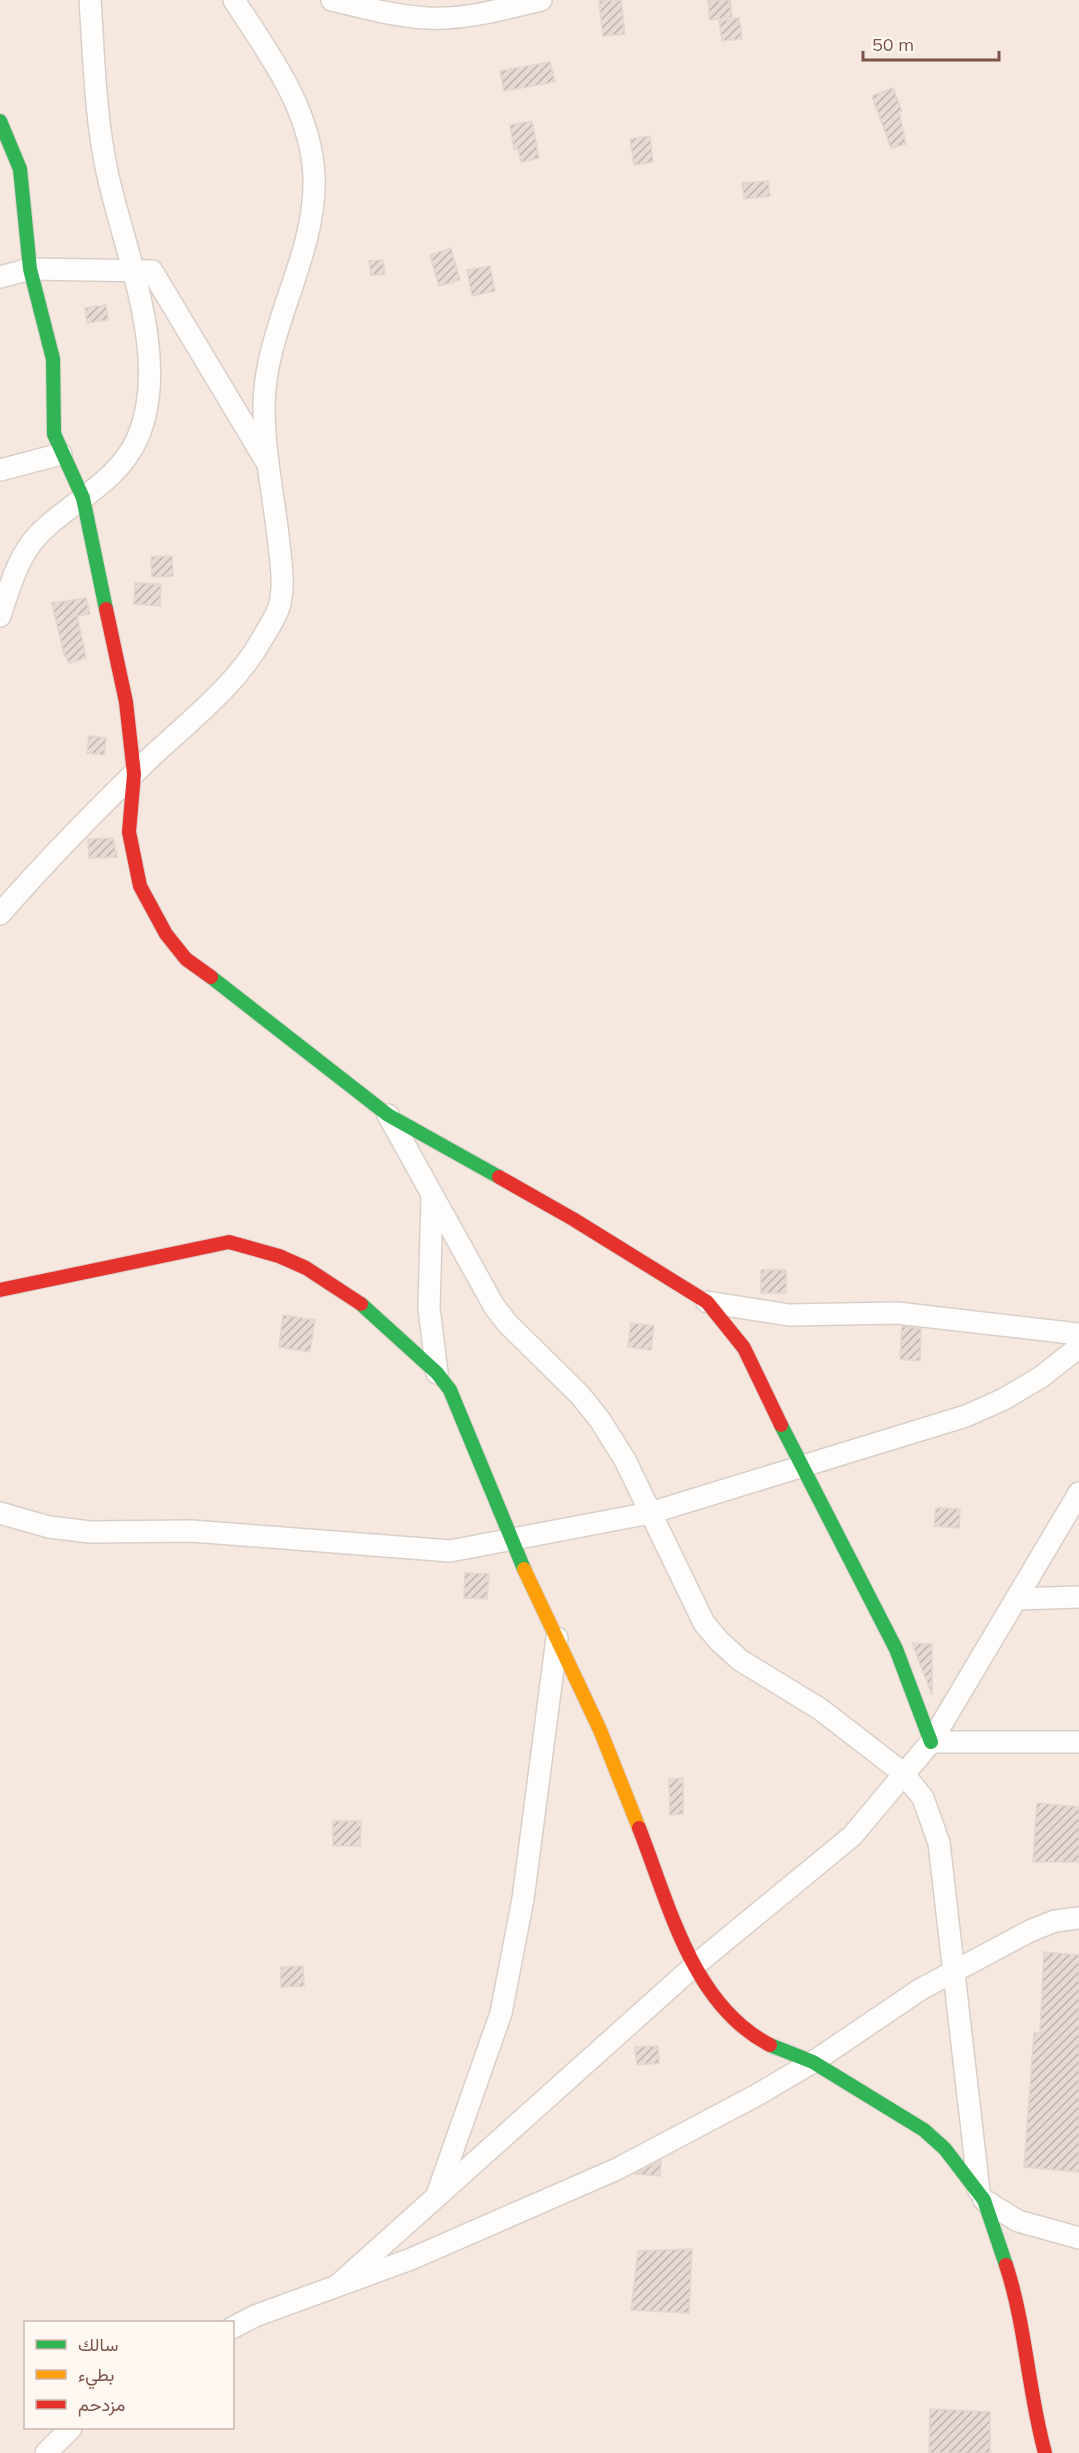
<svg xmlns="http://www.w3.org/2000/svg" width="1079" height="2453" font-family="Mulish,Vazirmatn,sans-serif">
  <defs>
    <pattern id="building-hatch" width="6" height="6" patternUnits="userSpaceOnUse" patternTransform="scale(1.5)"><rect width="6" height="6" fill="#e6dad5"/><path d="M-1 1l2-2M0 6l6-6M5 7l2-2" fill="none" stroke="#c0b3af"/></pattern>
  </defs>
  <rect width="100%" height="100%" fill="#f9f3ee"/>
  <path fill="#f6e8de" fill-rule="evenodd" d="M0,0H1079V2453H0ZM26,2322H232V2428H26Z"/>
  <g fill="url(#building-hatch)" stroke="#e4d5cf" stroke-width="1.5">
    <path d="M621,0L625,34L603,36L599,1Z"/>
    <path d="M730,0L732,17L710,20L708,1Z"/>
    <path d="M739,18L742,39L722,41L719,21Z"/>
    <path d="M550,62L555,82L504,91L500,71Z"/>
    <path d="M893,88L902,111L899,112L906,144L891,148L872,96Z"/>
    <path d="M532,121L539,158L521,162L518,149L514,150L510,125Z"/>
    <path d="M650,136L653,162L634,165L630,139Z"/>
    <path d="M768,181L770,196L744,199L742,183Z"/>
    <path d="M451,248L460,280L439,286L430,255Z"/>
    <path d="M383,260L385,274L371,275L369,261Z"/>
    <path d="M490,266L495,291L472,296L467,270Z"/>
    <path d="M106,305L108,320L87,323L85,308Z"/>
    <path d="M172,556L173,576L152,577L151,557Z"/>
    <path d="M135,583L161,584L160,606L134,604Z"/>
    <path d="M86,598L90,614L77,616L86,658L69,663L64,654L52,603Z"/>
    <path d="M89,736L106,738L104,755L87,753Z"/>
    <path d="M113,838L117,857L89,858L88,839Z"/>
    <rect x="761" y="1270" width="25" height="23"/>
    <path d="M283,1315L315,1320L310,1352L279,1347Z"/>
    <path d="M631,1323L654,1326L651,1350L628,1347Z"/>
    <path d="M902,1326L921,1329L920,1361L900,1359Z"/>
    <path d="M936,1508L960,1509L959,1528L934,1526Z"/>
    <path d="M465,1573L489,1574L487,1599L464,1598Z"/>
    <path d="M912,1643L932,1644V1695Z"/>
    <path d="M683,1778V1814L670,1815L669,1779Z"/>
    <path d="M1037,1803L1079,1807V1862H1033Z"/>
    <path d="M333,1821H361L360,1846H333Z"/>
    <path d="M1044,1952L1079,1955V2172L1024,2167L1034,2033H1040Z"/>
    <path d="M303,1966L304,1986L281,1987V1967Z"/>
    <path d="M658,2046L659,2063L637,2065L635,2047Z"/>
    <path d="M661,2160L660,2176L635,2174Z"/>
    <path d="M692,2249L689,2313L631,2310L638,2251Z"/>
    <path d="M930,2409L990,2412V2453H929Z"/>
  </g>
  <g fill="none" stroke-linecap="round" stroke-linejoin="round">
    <g stroke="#d9cfca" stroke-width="24">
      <g id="street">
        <path d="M332,0C364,8 395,16 427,18C465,20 504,9 541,0"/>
        <path d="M0,277L30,269L152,271L266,461"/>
        <path d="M0,470L61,454"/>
        <path d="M0,616C9,589 18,555 39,534C71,501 119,482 138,437C171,359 125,253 108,176C95,118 94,58 90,0"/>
        <path d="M0,914C48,859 97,809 150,758C188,722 236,686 262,639C268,629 276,617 279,607C285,586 281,564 279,544C274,498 264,453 264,407C264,328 317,256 314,176C311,109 269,54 234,0"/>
        <path d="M388,1115L494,1306L507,1323L580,1395L600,1420L625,1460L704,1623L719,1641L740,1660L820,1709L903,1773L923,1798L939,1843L979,2191"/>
        <path d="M432,1197L429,1308L437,1373"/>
        <path d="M707,1302L789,1315L897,1313L1079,1334"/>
        <path d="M0,1513L49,1527L90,1532L192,1531L450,1551L650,1513L966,1416L1004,1399L1041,1377L1079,1347"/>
        <path d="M1017,1599L1079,1597"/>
        <path d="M931,1742H1079"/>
        <path d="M437,2195L501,2013L523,1899L557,1638"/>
        <path d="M984,2200L1018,2221L1079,2238"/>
        <path d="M339,2284L694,1966L852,1836L931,1742L1079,1493"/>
        <path d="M232,2328L255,2316L411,2259L617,2169L757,2095L813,2062L921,1989L1030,1931L1055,1921L1079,1918"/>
        <path d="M46,2453L71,2428"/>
      </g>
    </g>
    <g stroke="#dbd0cb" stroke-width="16">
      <g id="fast">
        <path d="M0,121L20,169L30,269L53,359L54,434L83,498L106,609"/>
        <path d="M211,977L388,1115L499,1177"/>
        <path d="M361,1304L437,1373L450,1390L524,1569"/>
        <path d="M781,1425L896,1649L931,1742"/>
        <path d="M770,2045L813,2062L924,2130L945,2149L984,2200L1006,2265"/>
      </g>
    </g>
    <g stroke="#dbd0cb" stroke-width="16">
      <path id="slow" d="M524,1569L600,1730L639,1828"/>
    </g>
    <g stroke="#dbd0cb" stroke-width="16">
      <g id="jam">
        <path d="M106,609L126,702L134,774L129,832L140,886L166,934L186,959L211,977"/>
        <path d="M499,1177L573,1219L707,1302L744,1348L781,1425"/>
        <path d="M0,1290L229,1242L279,1256L306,1268L361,1304"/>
        <path d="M639,1828C669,1904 692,2005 770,2045"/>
        <path d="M1006,2265C1026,2326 1028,2391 1045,2453"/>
      </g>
    </g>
    <use href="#street" stroke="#fefdfc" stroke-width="21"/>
    <use href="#fast" stroke="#30b455" stroke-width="14"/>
    <use href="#slow" stroke="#ff9f0a" stroke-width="14"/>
    <use href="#jam" stroke="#e5322d" stroke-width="14"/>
  </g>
  <rect x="24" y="2321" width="210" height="108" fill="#fff8f2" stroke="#cbb6ae" stroke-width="1.5"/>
  <rect x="36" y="2340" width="30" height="9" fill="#30b455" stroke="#cbb6ae" stroke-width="1.5"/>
  <text x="78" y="2351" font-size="18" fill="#7d5449">سالك</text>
  <rect x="36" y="2370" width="30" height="9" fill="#ff9f0a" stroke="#cbb6ae" stroke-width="1.5"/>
  <text x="78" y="2381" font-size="18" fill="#7d5449">بطيء</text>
  <rect x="36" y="2400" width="30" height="9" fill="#e5322d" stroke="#cbb6ae" stroke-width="1.5"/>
  <text x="78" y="2411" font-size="18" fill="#7d5449">مزدحم</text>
  <path d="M863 51v9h136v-9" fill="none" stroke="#7d5449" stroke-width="3"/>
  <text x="872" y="51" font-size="18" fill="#7d5449" stroke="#fff8f2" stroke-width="4.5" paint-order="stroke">50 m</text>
</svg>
